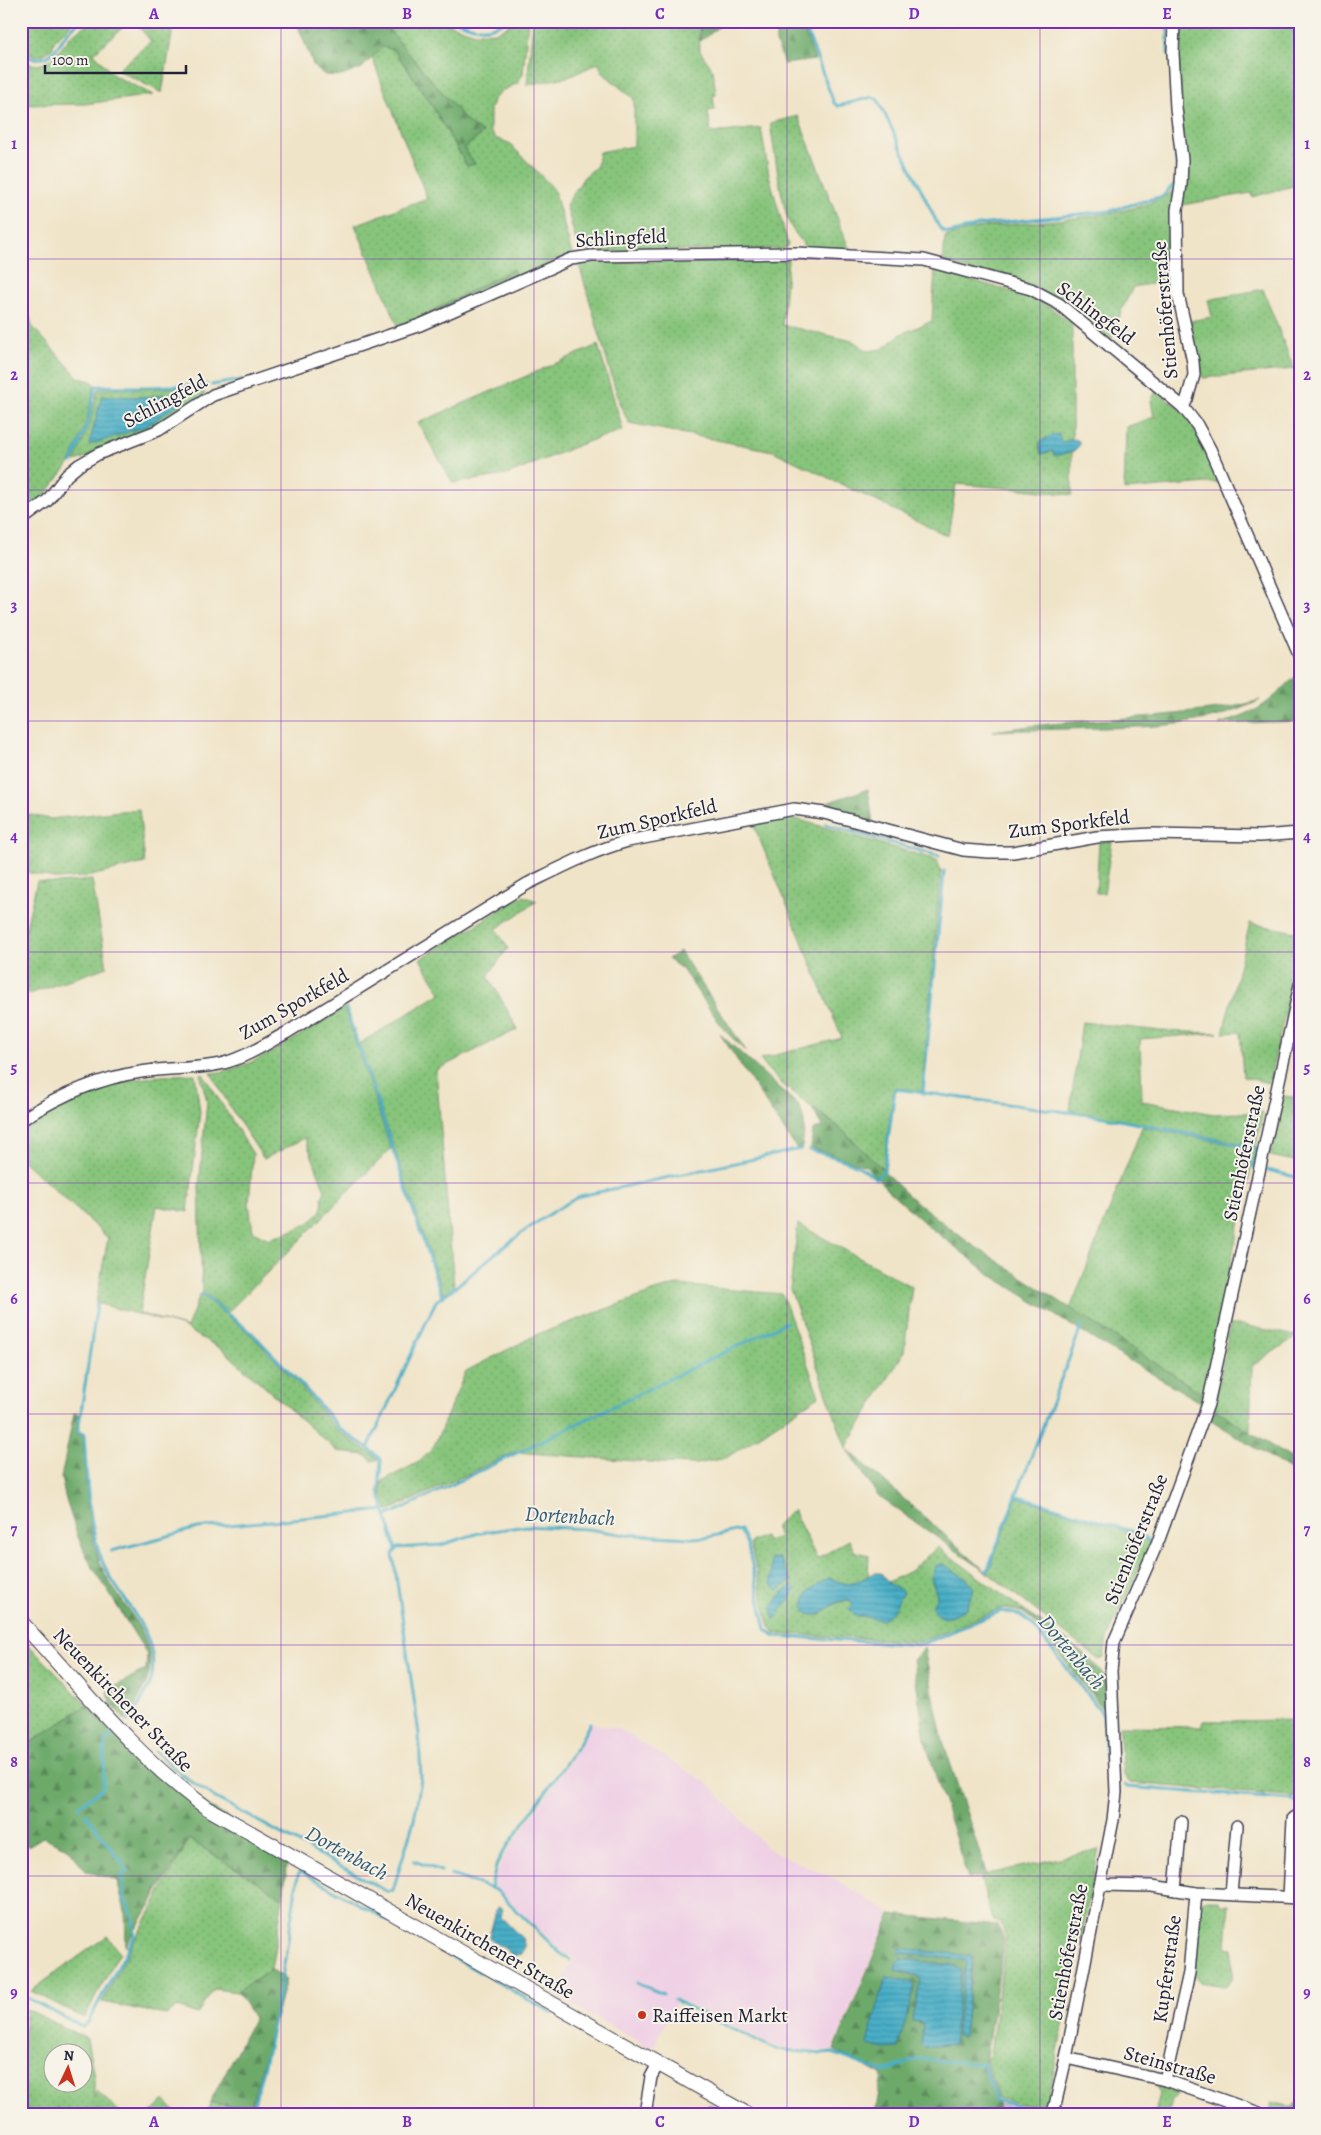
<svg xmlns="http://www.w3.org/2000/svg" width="1321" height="2135" font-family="Alegreya,serif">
  <defs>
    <pattern id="industrial-grid" width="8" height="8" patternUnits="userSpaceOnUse" patternTransform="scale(1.25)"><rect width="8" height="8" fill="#cdbed2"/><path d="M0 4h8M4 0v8" fill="none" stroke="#b0a3b5"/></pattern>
    <pattern id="grass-dots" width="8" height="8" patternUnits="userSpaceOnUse" patternTransform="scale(1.25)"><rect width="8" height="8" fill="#87c47b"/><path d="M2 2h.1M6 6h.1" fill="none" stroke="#74a86b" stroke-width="1.8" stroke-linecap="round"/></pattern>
    <pattern id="forest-firs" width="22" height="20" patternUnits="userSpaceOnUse" patternTransform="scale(1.25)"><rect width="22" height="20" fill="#6daa6b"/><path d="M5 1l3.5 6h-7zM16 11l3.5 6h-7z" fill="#598a59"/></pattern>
    <pattern id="park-tufts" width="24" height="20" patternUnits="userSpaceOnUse" patternTransform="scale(1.25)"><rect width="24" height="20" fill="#87c47b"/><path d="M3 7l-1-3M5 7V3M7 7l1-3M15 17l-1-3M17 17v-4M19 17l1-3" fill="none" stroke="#74a86b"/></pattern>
    <pattern id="water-rules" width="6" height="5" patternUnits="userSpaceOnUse" patternTransform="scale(1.25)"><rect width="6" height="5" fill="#48afc7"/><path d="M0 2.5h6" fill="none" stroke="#3c8ea3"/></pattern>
  </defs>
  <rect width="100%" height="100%" fill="#f7f3e8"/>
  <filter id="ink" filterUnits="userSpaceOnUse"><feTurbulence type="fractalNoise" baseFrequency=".02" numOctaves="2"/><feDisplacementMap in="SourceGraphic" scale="10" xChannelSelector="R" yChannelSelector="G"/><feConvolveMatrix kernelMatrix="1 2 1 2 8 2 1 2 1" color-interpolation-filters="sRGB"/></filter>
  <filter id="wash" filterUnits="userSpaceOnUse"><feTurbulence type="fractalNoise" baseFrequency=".0096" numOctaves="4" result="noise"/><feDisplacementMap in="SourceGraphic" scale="20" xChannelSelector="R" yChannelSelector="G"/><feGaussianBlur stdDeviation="1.12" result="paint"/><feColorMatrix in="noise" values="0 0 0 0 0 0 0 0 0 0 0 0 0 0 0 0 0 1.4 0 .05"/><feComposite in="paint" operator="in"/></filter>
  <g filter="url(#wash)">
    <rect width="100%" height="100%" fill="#f0e4c8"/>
    <path fill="#efd0e5" d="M592,1723L619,1729L710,1785L767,1848L833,1878L890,1913L832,2051L801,2050L775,2046L678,1999L652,2049L554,1995L574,1958L562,1951L493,1885L503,1858L571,1760Z"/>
    <path fill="url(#industrial-grid)" d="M998,2103L1038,2114H999Z"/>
    <g fill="url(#grass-dots)" stroke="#54735b" fill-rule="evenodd">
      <path d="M21,21H75L54,42L52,49L43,55L35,56L21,52Z"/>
      <path d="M92,21H130L94,53L113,75L153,95L85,104L21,105V59C46,76 58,51 72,35C78,30 86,26 92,21Z"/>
      <path d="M134,21H203V24L174,23L162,93L118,70L151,41Z"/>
      <path d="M394,21L443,22L475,33L497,32L515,21H528L523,74L518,83L501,91L493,100L490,110V131L495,138L509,143L554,189L572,254L515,278L513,269L399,328L355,225L427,198L372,58L383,47L394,50L427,97L467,166L474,164L464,148L483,133L469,124L387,28Z"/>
      <path d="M533,21H701L699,32L700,51L713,70L716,95L713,96L715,110L708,111L711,133L761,128L769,175L788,245L784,249L590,252L576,241L566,205L584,177L597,166L599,152L634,146V99L604,74L598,63L571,76L527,85Z"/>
      <path d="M1176,21H1300V184L1252,197L1251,193L1182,205L1183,137Z"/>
      <path d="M798,116L850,251L806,250C802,239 792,232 788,220C779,188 775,155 770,123Z"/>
      <path d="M1173,191L1170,244L1173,280L1133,287L1122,309L1111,341L1064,303L943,261L945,237C956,234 967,230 978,228C1027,221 1138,219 1173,191Z"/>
      <path d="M607,260L608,262L788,260L782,325L853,341L868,351L882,349L901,334L932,321L935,270L1024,295L1042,302L1072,323V495L1033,490L956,484L948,536L773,451L629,423L620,405L578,261Z"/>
      <path d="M1263,289L1294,369L1203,378L1190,321L1212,317L1208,300Z"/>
      <path d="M21,301H26L32,326L79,378L91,381L95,384L86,424L70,463L42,499L21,513Z"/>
      <path d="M598,345L623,430L584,443L507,475L453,483L418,423Z"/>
      <path d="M204,387V395L161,425L74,462L89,426L98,389H138ZM183,393L90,445L102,397H146Z"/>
      <path d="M1156,391C1164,397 1173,403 1180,410C1199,429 1209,458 1220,482L1124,490L1126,427L1154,417L1151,401Z"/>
      <path d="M139,809L145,863L91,876L58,879L21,871V813L50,819Z"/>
      <path d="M779,817L800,820L937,860L941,871L922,1091L894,1088L883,1169C869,1156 856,1142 841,1129C816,1109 777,1086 760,1059L842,1038L752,821Z"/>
      <path d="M1112,841L1104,893H1096L1099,842Z"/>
      <path d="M92,880L107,967L21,997V931H25L37,881L58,883Z"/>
      <path d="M523,896L537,901L496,929L508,948L488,976L518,1029L436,1070L454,1287L443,1294L359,1044L441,993L420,959Z"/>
      <path d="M1250,923L1300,933V946L1269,1083L1243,1077L1240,1032L1223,1033Z"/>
      <path d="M344,1008L391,1149L228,1312L202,1291L199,1186L207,1101L200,1074H203L253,1154L249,1203L253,1231L269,1239C286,1232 328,1223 322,1197L325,1191L305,1138L264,1159L233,1112L211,1073C253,1071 308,1029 344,1008Z"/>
      <path d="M1082,1022L1161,1031L1218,1033L1140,1039L1142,1101L1214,1114L1263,1112L1256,1146L1070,1110Z"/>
      <path d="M195,1074L200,1112L188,1212L157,1206L139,1313L187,1328L200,1294L250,1334L301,1387L339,1432L379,1459L372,1461L365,1455L338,1452L223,1350L181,1326L96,1303L108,1238L21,1159V1128C71,1090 133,1075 195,1074Z"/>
      <path d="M1283,1096L1300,1098V1162L1270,1156Z"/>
      <path d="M1142,1127L1255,1149L1203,1394L1070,1309Z"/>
      <path d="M798,1224L912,1287L904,1352L846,1448L790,1289Z"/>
      <path d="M676,1285L782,1294L819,1396L726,1458L697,1464L663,1463L515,1452L388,1511L381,1491L382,1481L419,1462L433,1448L466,1371L538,1334L658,1290Z"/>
      <path d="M1230,1325H1243L1297,1336L1252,1366L1250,1432L1214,1409Z"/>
      <path d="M1017,1497L1140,1535L1150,1544L1107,1639L1104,1657L1099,1660L988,1573Z"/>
      <path d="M793,1510L817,1559L849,1540L854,1551L869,1555L868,1576C850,1587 849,1586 829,1578L820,1616C828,1608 838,1600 850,1600L853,1605L898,1588L891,1586L888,1582L910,1571L938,1547L1023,1610L1022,1612L1002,1608L920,1642L775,1633L769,1625L750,1542L764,1536L766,1542L779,1537L775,1526ZM931,1578L974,1588L966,1609L945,1618Z"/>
      <path d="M21,1637L87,1705L21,1749Z"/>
      <path d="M1300,1720V1797L1130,1783L1123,1775L1119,1726L1203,1727V1721Z"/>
      <path d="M189,1839L283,1898L271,1969L237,1992L214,1989L197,2014L178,2007L166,2015L102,2002Z"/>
      <path d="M1099,1849L1046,2110L998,2098L986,2060L990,2054L1006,1938L1001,1923L992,1920L980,1876Z"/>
      <path d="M1207,1900H1219L1220,1904H1229L1226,1947L1233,1948L1232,1980L1225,1986L1200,1982L1194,1975L1201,1902Z"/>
      <path d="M107,1936L120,1952L84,2018L31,1991Z"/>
      <path d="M27,2009L87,2039L94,2077V2098L97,2091L121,2114H21V2054ZM52,2052H82V2082H52Z"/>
      <path d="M1156,2086L1178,2093L1172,2100L1169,2114H1155L1160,2093Z"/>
      <path d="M164,2100L178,2114H150Z"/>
      <path d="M210,2102L250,2110L248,2114H208Z"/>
      <path d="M709,2104L725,2114H705Z"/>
    </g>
    <g fill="url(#forest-firs)" stroke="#486653" fill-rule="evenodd">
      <path d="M296,21H394L387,28L469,124L483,133L464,148L475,164L467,166L427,97L394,50L383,47L362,68L342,76L325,75L314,67Z"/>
      <path d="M701,21H726L700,41Z"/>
      <path d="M776,21H801L815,60L784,64L776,42Z"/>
      <path d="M513,269L515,278L408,325Z"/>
      <path d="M1295,677L1300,678V721L1219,724C1258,713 1266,705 1295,677Z"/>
      <path d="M1260,700C1211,726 1154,727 1100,728C1064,729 1028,730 993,731C1056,721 1120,720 1184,713C1210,710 1235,708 1260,700Z"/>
      <path d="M868,789L873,823L825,808L826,803Z"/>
      <path d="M680,951L746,1051L725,1031L682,969L668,959Z"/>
      <path d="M720,1034L798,1105C807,1119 804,1131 802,1147L796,1148Z"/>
      <path d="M812,1108L841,1129L910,1197L968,1242L1203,1394L1202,1403L1101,1344L994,1277L928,1226L887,1189L866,1166L811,1148L813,1130L822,1127Z"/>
      <path d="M1214,1409L1300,1464V1476L1211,1420Z"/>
      <path d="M74,1413L79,1414L76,1434L83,1435C86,1475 86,1518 98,1557C113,1606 172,1638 141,1694C136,1703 133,1713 125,1720L112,1705L107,1691L146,1669L147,1654L89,1561L78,1537L66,1500L61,1478Z"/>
      <path d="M846,1448L988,1573L878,1496Z"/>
      <path d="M1023,1610C1041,1622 1095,1658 1104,1676C1108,1685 1106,1703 1107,1714L1033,1620L1022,1612Z"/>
      <path d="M924,1648L942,1738L987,1875L968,1879L925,1741L913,1660Z"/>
      <path d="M87,1705L142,1761L288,1858L283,1898L189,1839L126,1946L125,1911L117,1880L86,1871L68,1848L43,1837L28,1846L21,1839V1749Z"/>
      <path d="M891,1914L998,1925L1004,1939L985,2062L998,2103L999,2114H875L882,2075L834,2050ZM972,1956L973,1958L964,2035L966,1963L963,1960ZM901,1959L952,1965L953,2044L924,2047L920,2043L923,2025L912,2018L921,1980L918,1976L901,1972L897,1962Z"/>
      <path d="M271,1969L286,1979L250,2110L210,2102L254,2018L237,1991Z"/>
    </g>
    <path fill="url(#park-tufts)" stroke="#54735b" d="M1300,2100V2114L1272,2113L1270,2102L1292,2107Z"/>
    <g fill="url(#water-rules)" stroke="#356881">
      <path d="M183,393L184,400L147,426L89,445L102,396L146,397Z"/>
      <path d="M1059,434L1061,442L1075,439L1079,441V446L1074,451L1054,456L1053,451L1041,454L1039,443L1050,436Z"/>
      <path d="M779,1558L792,1581L778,1590L771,1584V1559Z"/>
      <path d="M943,1564L966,1578L974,1588L966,1609L945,1618L938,1615L932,1608L937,1595L931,1578L935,1566Z"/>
      <path d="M873,1573H881L891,1586L898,1588L903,1592L893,1611L882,1620L855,1615L849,1609L853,1605L850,1600C828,1599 826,1622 806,1613C798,1596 815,1585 829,1578C852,1587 852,1585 873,1573Z"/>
      <path d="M792,1585L796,1590L774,1620L772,1607L782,1593Z"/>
      <path d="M497,1907L503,1909L501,1917L522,1938L525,1947L520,1955L513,1957C504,1944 496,1947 489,1937Z"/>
      <path d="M900,1948L972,1956L964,2036L960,2037L956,2035L966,1963L963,1960L898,1953Z"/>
      <path d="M901,1959L952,1965L962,1970L953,2044L924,2047L920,2043L923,2025L921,2022L913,2021L912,2018L921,1980L918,1976L896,1970L897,1962Z"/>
      <path d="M886,1977L911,1982L915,1985L898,2048L885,2049L868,2045L867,2043Z"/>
    </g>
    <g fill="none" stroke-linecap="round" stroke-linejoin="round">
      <g stroke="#48afc7" stroke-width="3">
        <path d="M456,21C476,29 487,32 506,21"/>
        <path d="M803,21L834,103L838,106L872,97L878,100L939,227L944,232L950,233L979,225L1109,211L1163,196L1176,182"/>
        <path d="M1168,54V21"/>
        <path d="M21,55C61,70 54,35 82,21"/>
        <path d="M1176,152V166"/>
        <path d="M212,385L241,380"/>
        <path d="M72,462L87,425L96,386L137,387L207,385"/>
        <path d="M825,824L939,856"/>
        <path d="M346,1008L442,1297"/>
        <path d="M923,1093L944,871"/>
        <path d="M810,1150C833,1157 859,1162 876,1179L884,1171L895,1089L1104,1117L1257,1148L1253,1167"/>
        <path d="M1267,1170L1300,1178"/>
        <path d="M202,1294L252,1333L303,1386L341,1430L368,1448"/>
        <path d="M97,1304L78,1432L84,1434C87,1474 87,1519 101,1558C116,1599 163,1632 151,1680C147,1693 138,1706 132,1718L127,1721"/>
        <path d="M1016,1495L1141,1534L1151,1543"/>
        <path d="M387,1516L787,1322"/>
        <path d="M396,1550L379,1491L381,1459L368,1448L436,1301C458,1287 476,1269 496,1253C522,1232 550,1212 580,1196L801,1149"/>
        <path d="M111,1551L198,1528L385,1510"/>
        <path d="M987,1571L1082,1325"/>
        <path d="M155,1751L182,1775L212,1796L388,1892L393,1890L414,1820L421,1779L419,1734L393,1554L398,1548L441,1545L479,1533L526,1526L587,1529L620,1534L691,1538L708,1537L740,1530L748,1546L766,1629L775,1636L920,1645L1001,1611L1020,1615L1031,1623L1100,1710L1103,1716L1106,1760"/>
        <path d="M1125,1785L1127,1787L1294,1800L1296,1802"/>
        <path d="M80,1807L79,1806L103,1788L105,1740L112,1735"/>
        <path d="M414,1861L441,1871"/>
        <path d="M300,1871L552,2013"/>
        <path d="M451,1875L496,1890L560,1953L570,1959"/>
        <path d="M491,1887L497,1863L502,1854L579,1744L590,1723"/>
        <path d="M637,1983L663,1994"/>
        <path d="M29,1999L83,2027L88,2022L135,1936L133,1917L125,1900L122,1875L128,1871L86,1814"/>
        <path d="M674,2000L775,2049L822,2054L833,2053L883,2072L918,2059L984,2064L995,2100L1045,2113"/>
        <path d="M21,2018L23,2009"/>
        <path d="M719,2107L730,2114"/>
        <path d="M251,2114C274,2036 286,1955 298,1875L301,1870"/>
      </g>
    </g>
  </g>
  <g filter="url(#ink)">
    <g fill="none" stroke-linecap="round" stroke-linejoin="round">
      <g stroke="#413f50" stroke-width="14">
        <g id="minor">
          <path d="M1174,21L1173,53L1176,108L1182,160L1181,185L1177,210L1178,294L1193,362L1194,375L1187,399L1183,407"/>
          <path d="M21,518L28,515L47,501L67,475L79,465L98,454L159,430L213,395L420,325L571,259L591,256L796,253L924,260L1031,289L1059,304L1183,407L1197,425L1210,449L1300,657"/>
          <path d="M21,1120C57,1097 98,1078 141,1072C168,1067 197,1070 224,1063C246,1057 266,1044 286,1033L527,884C560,868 592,851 628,841L794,809L824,813L963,850L988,852H1013L1097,837L1152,834L1260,836L1300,833"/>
          <path d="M1100,1885L1152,1886L1196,1893L1300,1898"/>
          <path d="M1175,1890L1181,1822"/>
          <path d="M1231,1894L1237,1826"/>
          <path d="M1289,1897L1293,1819L1300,1814"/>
          <path d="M1066,2058L1165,2080L1262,2114"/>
          <path d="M1165,2080L1189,1973L1196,1893"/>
          <path d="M645,2114L651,2077L658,2064"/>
          <path d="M1053,2114L1066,2058L1113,1820L1116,1792L1111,1671L1114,1642L1159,1539L1208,1404L1300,985"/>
        </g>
      </g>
      <g stroke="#413f50" stroke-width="16">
        <path id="tertiary" d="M21,1622C80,1686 136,1757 207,1808L747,2114"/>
      </g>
      <use href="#minor" stroke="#fff" stroke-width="11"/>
      <use href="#tertiary" stroke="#fff" stroke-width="14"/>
    </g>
  </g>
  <path fill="none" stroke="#7b2cbf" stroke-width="1" stroke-opacity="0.55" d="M281,21V2114M534,21V2114M787,21V2114M1040,21V2114M21,259H1300M21,490H1300M21,721H1300M21,952H1300M21,1183H1300M21,1414H1300M21,1645H1300M21,1876H1300"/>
  <circle fill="#c8321e" stroke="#f7f3e8" stroke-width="2" cx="642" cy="2015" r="5"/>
  <g text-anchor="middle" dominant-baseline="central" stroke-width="4" stroke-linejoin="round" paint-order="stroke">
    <g font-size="20" fill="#22223b" stroke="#f7f3e8">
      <text transform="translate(621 238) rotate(-3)">Schlingfeld</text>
      <text transform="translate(1165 310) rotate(-95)">Stienhöferstraße</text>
      <text transform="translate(1096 313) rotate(37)">Schlingfeld</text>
      <text transform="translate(165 401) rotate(-28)">Schlingfeld</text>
      <text transform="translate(657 819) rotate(-13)">Zum Sporkfeld</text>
      <text transform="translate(1069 824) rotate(-7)">Zum Sporkfeld</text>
      <text transform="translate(294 1004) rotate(-30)">Zum Sporkfeld</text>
      <text transform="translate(1244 1153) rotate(-78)">Stienhöferstraße</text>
      <text transform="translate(1136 1539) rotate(-68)">Stienhöferstraße</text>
      <text transform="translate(123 1700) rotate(46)">Neuenkirchener Straße</text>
      <text transform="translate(490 1946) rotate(30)">Neuenkirchener Straße</text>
      <text transform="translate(1068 1952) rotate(-79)">Stienhöferstraße</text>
      <text transform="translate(1167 1969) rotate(-82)">Kupferstraße</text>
      <text transform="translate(1170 2065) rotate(16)">Steinstraße</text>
    </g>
    <g font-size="20" fill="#22223b" stroke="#f7f3e8" text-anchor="start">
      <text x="652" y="2015">Raiffeisen Markt</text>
    </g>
    <g font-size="21" font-style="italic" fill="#315a73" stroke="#f7f3e8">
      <text transform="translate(570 1516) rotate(3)">Dortenbach</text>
      <text transform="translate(1072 1652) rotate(50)">Dortenbach</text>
      <text transform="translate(347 1853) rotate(29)">Dortenbach</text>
    </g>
  </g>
  <rect width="1321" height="2135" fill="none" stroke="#f7f3e8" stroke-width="55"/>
  <g transform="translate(68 2068) rotate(4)"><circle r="24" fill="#f7f3e8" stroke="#a29fa3"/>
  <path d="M0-4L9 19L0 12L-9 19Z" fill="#c8321e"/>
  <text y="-8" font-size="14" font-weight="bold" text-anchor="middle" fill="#22223b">N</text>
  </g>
  <path d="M45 65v8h141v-8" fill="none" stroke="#22223b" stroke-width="2.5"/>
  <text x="52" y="65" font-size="15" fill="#22223b" stroke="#f7f3e8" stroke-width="4" paint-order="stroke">100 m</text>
  <rect x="28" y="28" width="1266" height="2080" fill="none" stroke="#7b2cbf" stroke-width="2"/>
  <g font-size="16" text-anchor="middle" font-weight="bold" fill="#7b2cbf">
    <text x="154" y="19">A</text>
    <text x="407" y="19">B</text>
    <text x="660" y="19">C</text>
    <text x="914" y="19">D</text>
    <text x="1167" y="19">E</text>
    <text x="14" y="149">1</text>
    <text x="1307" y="149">1</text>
    <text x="14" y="380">2</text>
    <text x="1307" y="380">2</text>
    <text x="14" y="611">3</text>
    <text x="1307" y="611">3</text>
    <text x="14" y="842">4</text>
    <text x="1307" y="842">4</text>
    <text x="14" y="1073">5</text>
    <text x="1307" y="1073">5</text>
    <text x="14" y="1304">6</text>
    <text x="1307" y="1304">6</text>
    <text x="14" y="1535">7</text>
    <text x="1307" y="1535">7</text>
    <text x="14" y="1767">8</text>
    <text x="1307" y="1767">8</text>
    <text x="14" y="1998">9</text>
    <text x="1307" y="1998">9</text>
    <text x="154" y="2127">A</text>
    <text x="407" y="2127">B</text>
    <text x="660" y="2127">C</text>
    <text x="914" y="2127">D</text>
    <text x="1167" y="2127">E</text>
  </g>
</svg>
